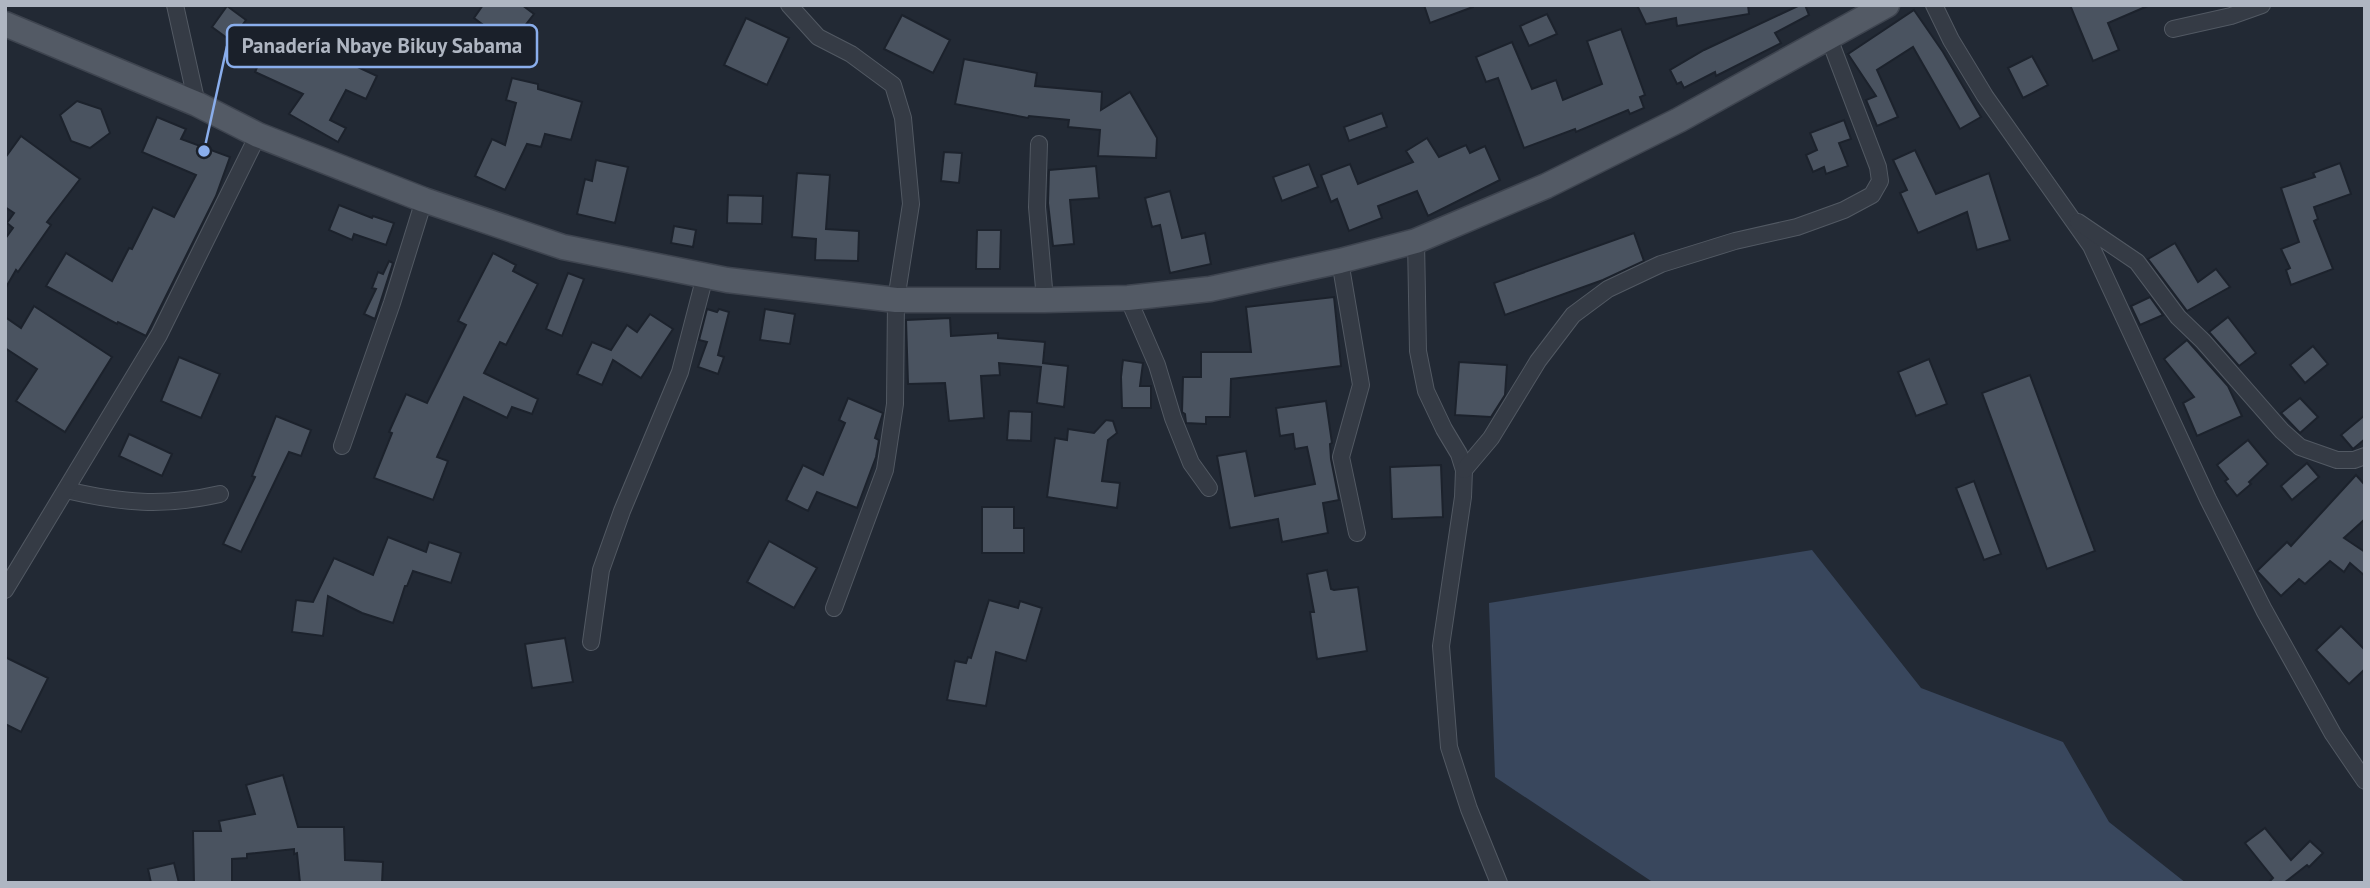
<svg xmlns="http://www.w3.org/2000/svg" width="2370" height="888" font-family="'PT Sans',sans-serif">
  <rect width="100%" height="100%" fill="#222934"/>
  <path fill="#39475d" d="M1812,550L1921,688L2063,742L2109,822L2186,883H1654L1495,777L1489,603Z"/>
  <g fill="#4a5360" stroke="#1c222c" stroke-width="2">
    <path d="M483,5H522L534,14L510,45L474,18Z"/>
    <path d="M1424,5H1473V7L1430,23Z"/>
    <path d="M1637,5H1748L1749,14L1677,26L1676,18L1646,24Z"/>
    <path d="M1800,5H1805L1809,15L1775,33L1781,43L1716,76L1715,72L1684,88L1681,82L1677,84L1670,70L1704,50Z"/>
    <path d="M2070,5H2150L2108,23L2119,50L2093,61Z"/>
    <path d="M227,6L246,20L231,41L212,27Z"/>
    <path d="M1914,10L1943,52L1981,117L1960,129L1913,47L1877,70L1898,117L1877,126L1866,100L1876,96L1848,54Z"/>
    <path d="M1547,14L1557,34L1529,46L1520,26Z"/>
    <path d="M902,15L950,40L933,73L884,49Z"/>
    <path d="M746,18L789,38L767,85L724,65Z"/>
    <path d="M275,26L328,53L330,50L352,63L351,64L377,76L366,99L346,90L330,120L346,128L338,142L289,114L303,94L255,72Z"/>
    <path d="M1621,29L1645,95L1640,97L1644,108L1630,114L1628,110L1576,132L1575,129L1524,148L1498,78L1486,82L1476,57L1512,42L1532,89L1556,80L1563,100L1602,84L1587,41Z"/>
    <path d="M2032,56L2048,85L2023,98L2008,68Z"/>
    <path d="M964,59L1037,73L1035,86L1102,92L1101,110L1130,92L1157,138L1156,158L1098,156L1100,130L1068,127L1069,120L1029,116L1028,118L955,104Z"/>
    <path d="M512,78L538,84V89L582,102L571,140L545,134L541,147L527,144L505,190L475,176L492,139L505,145L516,103L506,100Z"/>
    <path d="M77,101L101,109L110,133L90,148L71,141L60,115Z"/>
    <path d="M1382,113L1387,127L1349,141L1344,127Z"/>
    <path d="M157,117L186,129L181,139L230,157L216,196L146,336L118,322L117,324L46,286L66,253L112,281L129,248L132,249L153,207L174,217L196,175L142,152Z"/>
    <path d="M1844,120L1851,139L1839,143L1848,166L1826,174L1824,167L1813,172L1806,155L1817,150L1810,133Z"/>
    <path d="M21,136L80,179L47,222L51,225L18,272L16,270L5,289V239L13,228L7,223L14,213L5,207V158Z"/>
    <path d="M1427,138L1439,157L1466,145L1470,153L1485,146L1500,180L1428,216L1417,191L1378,206L1382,218L1349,231L1337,199L1331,202L1321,175L1350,164L1358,184L1413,162L1406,151Z"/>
    <path d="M1915,150L1936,194L1989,173L2010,240L1977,250L1967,212L1918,233L1900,193L1907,190L1893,160Z"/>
    <path d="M944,152L962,153L959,183L941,181Z"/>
    <path d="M596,160L628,167L615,223L577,214L585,179L592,181Z"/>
    <path d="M2340,163L2351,194L2314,207L2318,219L2314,221L2333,269L2291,285L2286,270L2290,268L2281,249L2299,242L2281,188L2315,177L2313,173Z"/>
    <path d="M1309,164L1318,187L1282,201L1273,177Z"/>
    <path d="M1096,166L1099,198L1070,200L1074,244L1053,246L1048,203L1049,170Z"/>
    <path d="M797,173L830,175L826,229L859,231L858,261L815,260L816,239L792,237Z"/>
    <path d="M1170,191L1182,238L1205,233L1211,264L1170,273L1160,225L1152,227L1145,198Z"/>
    <path d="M728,195L763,196L762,224L727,223Z"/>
    <path d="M339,205L372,218L373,216L394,223L386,245L354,234L352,240L329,230Z"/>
    <path d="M674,226L696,230L693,247L671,243Z"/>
    <path d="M977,230H1001L1000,269H976Z"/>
    <path d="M1634,233L1644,261L1603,280L1505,315L1494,283Z"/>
    <path d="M2175,243L2198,282L2216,269L2230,287L2187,311L2148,259Z"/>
    <path d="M493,253L516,265L513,271L538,284L506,345L500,342L484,373L538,399L532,414L512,407L507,418L464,397L437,457L448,461L433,500L374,478L392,433L389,432L406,394L427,403L466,325L458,321Z"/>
    <path d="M389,261L393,263L375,319L364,314L376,289L372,288L378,272L383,274Z"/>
    <path d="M568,273L584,279L562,336L546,329Z"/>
    <path d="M1334,297L1341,366L1231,379L1230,417H1206V424L1186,423L1185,414L1182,412L1183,377H1201V352H1251L1246,307Z"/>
    <path d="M2150,297L2163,315L2140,325L2131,306Z"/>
    <path d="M34,306L112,357L65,432L16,401L37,369L5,348V317L21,328Z"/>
    <path d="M707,309L717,312L719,309L729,312L718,355L724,357L718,374L698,367L707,342L699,340Z"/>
    <path d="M765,309L795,314L790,344L760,340Z"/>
    <path d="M650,314L673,329L641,378L613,360L602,385L577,374L592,342L611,350L627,325L637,332Z"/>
    <path d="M2228,317L2256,353L2239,366L2209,332Z"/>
    <path d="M950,318L951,336L998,333V338L1045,342L1043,363L1068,366L1064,407L1037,403L1041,367L999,363L1000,375L981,376L984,418L949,421L945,383L908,384L906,320Z"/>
    <path d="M2187,340L2228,386L2242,416L2197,436L2183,403L2194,397L2164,359Z"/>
    <path d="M2313,346L2328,364L2305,383L2290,365Z"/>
    <path d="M179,357L220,374L201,418L161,401Z"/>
    <path d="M1929,359L1947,404L1916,416L1898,372Z"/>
    <path d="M1123,360L1143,363L1140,386H1151V408H1122L1121,377Z"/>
    <path d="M1459,362L1507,365L1505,395L1491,417L1455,415Z"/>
    <path d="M2030,375L2095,551L2047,569L1982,393Z"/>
    <path d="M848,398L883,413L875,438L879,440L876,457L857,508L817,492L808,511L786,500L803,465L823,475L845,423L839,420Z"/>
    <path d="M2300,398L2318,417L2300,433L2281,413Z"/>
    <path d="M1326,401L1332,443L1330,444L1331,459L1339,500L1323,503L1328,533L1282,542L1278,519L1230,528L1217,456L1246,451L1255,496L1315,484L1307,447L1295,449L1293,434L1280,436L1276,408Z"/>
    <path d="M1009,411L1032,412L1031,441L1007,440Z"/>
    <path d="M2365,415V439L2353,449L2341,435Z"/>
    <path d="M276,416L311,430L301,456L289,452L241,552L223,544L255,477L252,476Z"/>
    <path d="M1106,420L1113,421L1117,433L1108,440L1102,481L1120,483L1117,508L1047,497L1055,438L1067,440L1068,429L1094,433Z"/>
    <path d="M129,434L172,454L162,476L119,456Z"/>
    <path d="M2248,440L2268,464L2249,482L2251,484L2237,496L2225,481L2228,479L2217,465Z"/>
    <path d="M2307,463L2319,477L2292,500L2281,486Z"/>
    <path d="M1441,465L1443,517L1392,519L1390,467Z"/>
    <path d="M2356,475L2365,485V519L2344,538L2365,552V576L2350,563L2344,572L2330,561L2305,584L2299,579L2281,596L2257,571L2287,542L2291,546Z"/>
    <path d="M1974,481L2001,554L1984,560L1956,488Z"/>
    <path d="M982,507H1014V528H1024V553H982Z"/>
    <path d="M388,537L426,552L429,542L461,553L451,583L413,571L407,586H405L393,623L362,613L328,596L323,636L292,632L296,600L313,602L334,558L373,575Z"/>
    <path d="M769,541L817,568L794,608L747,582Z"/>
    <path d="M1327,570L1331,589L1334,590L1358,587L1367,651L1317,659L1310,612H1314L1307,574Z"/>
    <path d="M989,600L1018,608L1020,601L1042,608L1026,661L996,652L986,706L947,700L955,661L966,663L968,657L971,658Z"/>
    <path d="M2341,626L2365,650V669L2349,684L2316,650Z"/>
    <path d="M565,638L573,682L532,688L525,644Z"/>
    <path d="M5,657L48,678L21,732L5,724Z"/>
    <path d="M283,775L298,827H344L345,860L383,862L382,883H300L297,853L294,854V849L247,854V858L232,859V883H194L193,831H221L219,821L255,814L246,785Z"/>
    <path d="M2265,828L2291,860L2310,841L2323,853L2309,867L2307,865L2284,883H2271L2270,881L2273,878L2245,843Z"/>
    <path d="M174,863L179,883H151L148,869Z"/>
  </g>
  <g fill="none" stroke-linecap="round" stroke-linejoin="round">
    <g stroke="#525963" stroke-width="18">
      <g id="street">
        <path d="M175,5L197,104"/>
        <path d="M789,5L818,37L851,54L893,85L903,118L911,204L896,300L895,404L885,470L834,608"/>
        <path d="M1934,5L1951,40L1985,96L2091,246L2208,499L2264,610L2333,734L2365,781"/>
        <path d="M2173,29L2231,16L2262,5"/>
        <path d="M1039,144L1037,207L1045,300"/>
        <path d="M2078,222L2137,262L2178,317L2203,341L2282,431L2300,447L2337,460H2354L2365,456"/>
        <path d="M1416,241L1418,351L1426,391L1444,429L1459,454L1464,470L1463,497L1441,646L1449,747L1469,809L1499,883"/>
        <path d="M1340,261L1361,385L1341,457L1357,533"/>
        <path d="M1128,298L1157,365L1173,418L1191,463L1209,488"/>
        <path d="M342,446L392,303L424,200"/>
        <path d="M1464,470L1491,438L1538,361L1573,315L1608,289L1661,264L1735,241L1797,227L1844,210L1872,195L1880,181L1878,167L1829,38"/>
        <path d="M66,490C122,503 163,507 220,494"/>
        <path d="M5,590L159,335L258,135"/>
        <path d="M591,642L601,570L622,511L680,372L705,276"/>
      </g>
    </g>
    <g stroke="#3e444f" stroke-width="27">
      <path id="primary" d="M5,24L197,104L258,135L424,200L563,247L727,280L896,300H1045L1128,298L1210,289L1340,261L1416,241L1546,186L1679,120L1887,5"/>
    </g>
    <use href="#street" stroke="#353b45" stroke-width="16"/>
    <use href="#primary" stroke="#535a65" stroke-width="24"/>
  </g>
  <path fill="none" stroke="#8aaeec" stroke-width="2.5" d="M204 151L227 46"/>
  <circle fill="#8aaeec" stroke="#1a202a" stroke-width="2.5" cx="204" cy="151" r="7"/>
  <rect fill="#1a202a" stroke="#8aaeec" stroke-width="2.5" x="227" y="25" width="310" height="42" rx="7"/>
  <g font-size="21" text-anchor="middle" font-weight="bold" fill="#afb6c2">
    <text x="382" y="53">Panadería Nbaye Bikuy Sabama</text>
  </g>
  <rect width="2370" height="888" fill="none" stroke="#afb6c2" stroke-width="14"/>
</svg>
